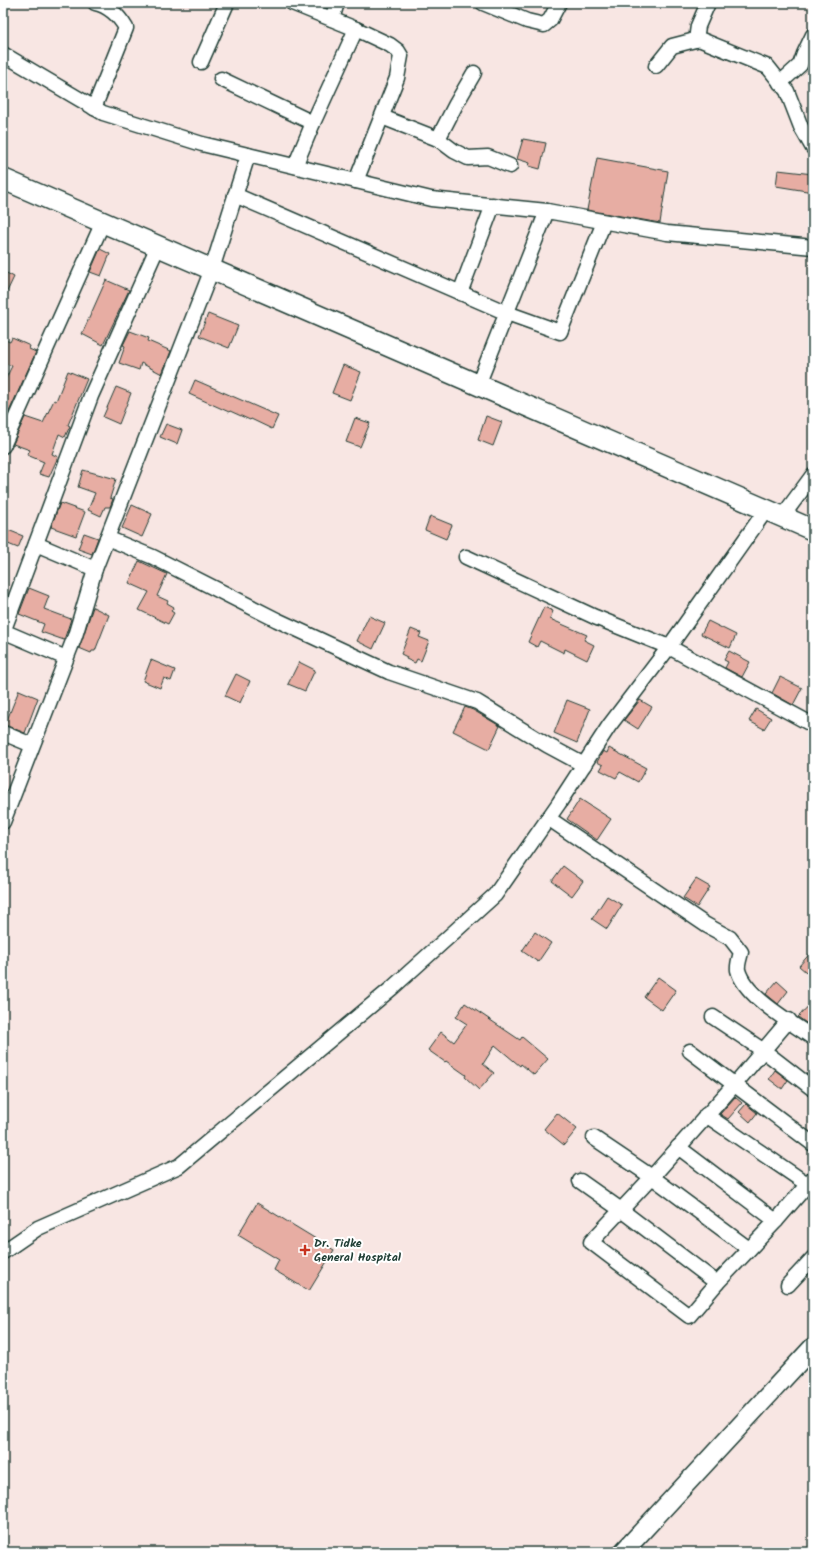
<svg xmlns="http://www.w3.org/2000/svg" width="816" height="1555" font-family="Kalam,sans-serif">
  <rect width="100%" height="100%" fill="#f8e6e3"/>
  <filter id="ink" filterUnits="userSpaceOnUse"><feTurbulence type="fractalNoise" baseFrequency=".025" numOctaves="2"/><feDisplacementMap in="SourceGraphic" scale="8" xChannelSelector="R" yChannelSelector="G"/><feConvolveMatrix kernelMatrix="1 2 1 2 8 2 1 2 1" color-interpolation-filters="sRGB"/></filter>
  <g filter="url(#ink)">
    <g fill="#e7ada3" stroke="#1f3d34">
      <path d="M523,139L546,143L540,169L529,166L530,163L517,159Z"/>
      <path d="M597,158L668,171L660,223L587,210Z"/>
      <path d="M778,170L813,174V192L776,186Z"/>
      <path d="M100,249L110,254L101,276L90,272Z"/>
      <path d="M3,271L14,277L3,300Z"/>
      <path d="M106,280L129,290L103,345L82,334Z"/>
      <path d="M208,314L238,326L229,348L199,336Z"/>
      <path d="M130,331L149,338L148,341L171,351L162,374L141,363L139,370L119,363L125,346L123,345Z"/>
      <path d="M12,338L30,346L29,349L36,352L3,425V384L12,366L3,363V339L10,342Z"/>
      <path d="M343,365L361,372L350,400L332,393Z"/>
      <path d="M68,371L87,379L68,425L70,426L65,437L59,434L52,454L58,457L49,477L39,474L44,462L27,455L30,450L13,444L25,417L43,423L54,400L56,401Z"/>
      <path d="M195,380L278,416L272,429L251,419L250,420L230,411L229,412L189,394Z"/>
      <path d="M116,387L131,393L119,424L103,417Z"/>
      <path d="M486,416L502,422L493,446L478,440Z"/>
      <path d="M355,418L370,423L360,447L346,442Z"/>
      <path d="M166,424L182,430L177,444L160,437Z"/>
      <path d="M83,470L116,479L110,498L113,499L110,507H105L101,516L88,510L95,493L78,487Z"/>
      <path d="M60,503L85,512L76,536L51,527Z"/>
      <path d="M132,505L152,514L142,537L122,528Z"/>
      <path d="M430,516L452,525L446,539L425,530Z"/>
      <path d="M3,528L23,536L18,548L3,542Z"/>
      <path d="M84,533L98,538L92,554L78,549Z"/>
      <path d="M139,561L167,574L157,596L168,601L167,603L174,607L171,611L174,613L168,624L139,610L149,592L129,583Z"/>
      <path d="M29,588L49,596L44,609L71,619L64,640L41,632L44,624L19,614Z"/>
      <path d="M93,607L109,615L95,651H92L91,653L79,648Z"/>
      <path d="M544,607L553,611L550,619L587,635L584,640L594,645L587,660L565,649L564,653L540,641L537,647L528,642Z"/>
      <path d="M369,616L385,623L373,649L357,641Z"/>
      <path d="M708,621L736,635L730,648L701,634Z"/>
      <path d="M411,629L421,633L419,637L429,641L421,661L417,659L415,663L406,659L407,657L401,654Z"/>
      <path d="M729,651L750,662L742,677L725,668L728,662L724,660Z"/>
      <path d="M151,660L175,670L171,681L164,678L160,688L143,681Z"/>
      <path d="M299,662L315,670L305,691L288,684Z"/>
      <path d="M236,674L250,681L240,703L225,696Z"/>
      <path d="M780,677L802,688L793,705L772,693Z"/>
      <path d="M19,690L38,698L25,733L5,725Z"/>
      <path d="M567,700L590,709L577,743L554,733Z"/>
      <path d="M640,700L652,707L638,729L624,720Z"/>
      <path d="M465,707L473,710L500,726L489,749L453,731Z"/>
      <path d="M756,709L771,718L764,729L749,721Z"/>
      <path d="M609,748L646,768L638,782L620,772L616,778L600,770L603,765L597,762L603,751L607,753Z"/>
      <path d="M580,799L611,819L597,840L567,819Z"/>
      <path d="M563,866L583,881L572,896L552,881Z"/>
      <path d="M696,879L710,887L697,907L683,898Z"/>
      <path d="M607,896L622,905L607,929L592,919Z"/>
      <path d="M535,932L551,943L538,962L522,951Z"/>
      <path d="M813,950V978L799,966Z"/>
      <path d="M658,977L676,990L662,1010L644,997Z"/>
      <path d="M777,981L788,991L778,1004L766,994Z"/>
      <path d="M813,1001V1028L798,1017Z"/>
      <path d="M465,1003L520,1040L522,1037L548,1059L534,1075L521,1064L520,1066L495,1045L483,1064L494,1073L479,1090L465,1077L466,1075L446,1061L445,1062L428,1050L441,1032L454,1042L467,1024L456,1017Z"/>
      <path d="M775,1070L788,1080L782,1089L769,1079Z"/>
      <path d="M735,1097L742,1103L728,1119L720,1114Z"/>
      <path d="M746,1104L757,1113L750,1122L739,1112Z"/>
      <path d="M557,1113L577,1129L564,1145L544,1129Z"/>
      <path d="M257,1203L334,1250L309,1291L274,1270L279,1260L238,1235Z"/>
    </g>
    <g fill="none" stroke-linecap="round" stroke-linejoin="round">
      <g stroke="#1f3d34" stroke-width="17">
        <g id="minor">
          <path d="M292,3L356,29L390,45L398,51L401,56L397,78L356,181"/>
          <path d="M483,3L527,21L544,25L550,20L559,3"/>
          <path d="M332,19L337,3"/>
          <path d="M696,40L698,26L708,3"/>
          <path d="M3,54L103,113L202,144L248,155L212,269L95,569L75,636L3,822"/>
          <path d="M201,62L227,3"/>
          <path d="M656,66L672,46L699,39L768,67L787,91L801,127L813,148"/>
          <path d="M221,79L313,123"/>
          <path d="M780,83L800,65L804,54L813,35"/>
          <path d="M94,108L126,28C119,16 109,6 95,3"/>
          <path d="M382,117L438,139L454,151L468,158L488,157L510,166"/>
          <path d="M438,139L456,104L474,73"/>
          <path d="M248,155L431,199L547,211L667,233L813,247"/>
          <path d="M295,166L313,123L356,29"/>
          <path d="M235,195L507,313L560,332L604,222"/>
          <path d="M460,293L493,205"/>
          <path d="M478,385L547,211"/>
          <path d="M3,446L103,222"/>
          <path d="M782,517L813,475"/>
          <path d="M107,538L153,557L277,620L389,672L477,702L547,745L584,765"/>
          <path d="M36,544L95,569"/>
          <path d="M466,557L595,617L669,647L813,725"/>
          <path d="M3,631L66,658"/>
          <path d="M3,632L91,396L158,246"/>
          <path d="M3,733L32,745"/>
          <path d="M548,818L706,925L730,938L741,952C740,957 737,965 738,970C745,997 791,1022 813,1038"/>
          <path d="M713,1017L764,1051L813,1089"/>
          <path d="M690,1051L813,1144"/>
          <path d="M706,1115L807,1184"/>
          <path d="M594,1138L652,1177L749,1249"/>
          <path d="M678,1147L776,1221"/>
          <path d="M580,1181L621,1210L591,1242L689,1316L717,1283L776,1221L813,1178"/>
          <path d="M3,1252L38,1228L179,1166L392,988L495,895L559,803L609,726L669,647L766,510"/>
          <path d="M717,1283L621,1210L652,1177L735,1084L789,1020"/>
          <path d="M788,1285L813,1258"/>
        </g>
      </g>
      <g stroke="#1f3d34" stroke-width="21">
        <path id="major" d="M623,1552L813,1347"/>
      </g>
      <g stroke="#1f3d34" stroke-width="23">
        <path id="highway" d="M3,179L813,530"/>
      </g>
      <use href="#minor" stroke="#fff" stroke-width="14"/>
      <use href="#major" stroke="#fff" stroke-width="18"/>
      <use href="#highway" stroke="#fff" stroke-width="20"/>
    </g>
  </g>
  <path fill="#c8321e" stroke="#fff" stroke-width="1.5" d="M303 1244h4v4h4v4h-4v4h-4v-4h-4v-4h4z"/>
  <g text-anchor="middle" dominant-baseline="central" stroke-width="4" stroke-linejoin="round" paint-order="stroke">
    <g font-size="12" font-weight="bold" fill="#1f3d34" stroke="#fff" text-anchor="start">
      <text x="314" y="1243">Dr. Tidke<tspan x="314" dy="14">General Hospital</tspan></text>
    </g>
  </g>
  <rect width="816" height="1555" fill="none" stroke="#fff" stroke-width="16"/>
  <rect x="8" y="8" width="800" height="1539" fill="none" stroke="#1f3d34" stroke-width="1.5" filter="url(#ink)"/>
</svg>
